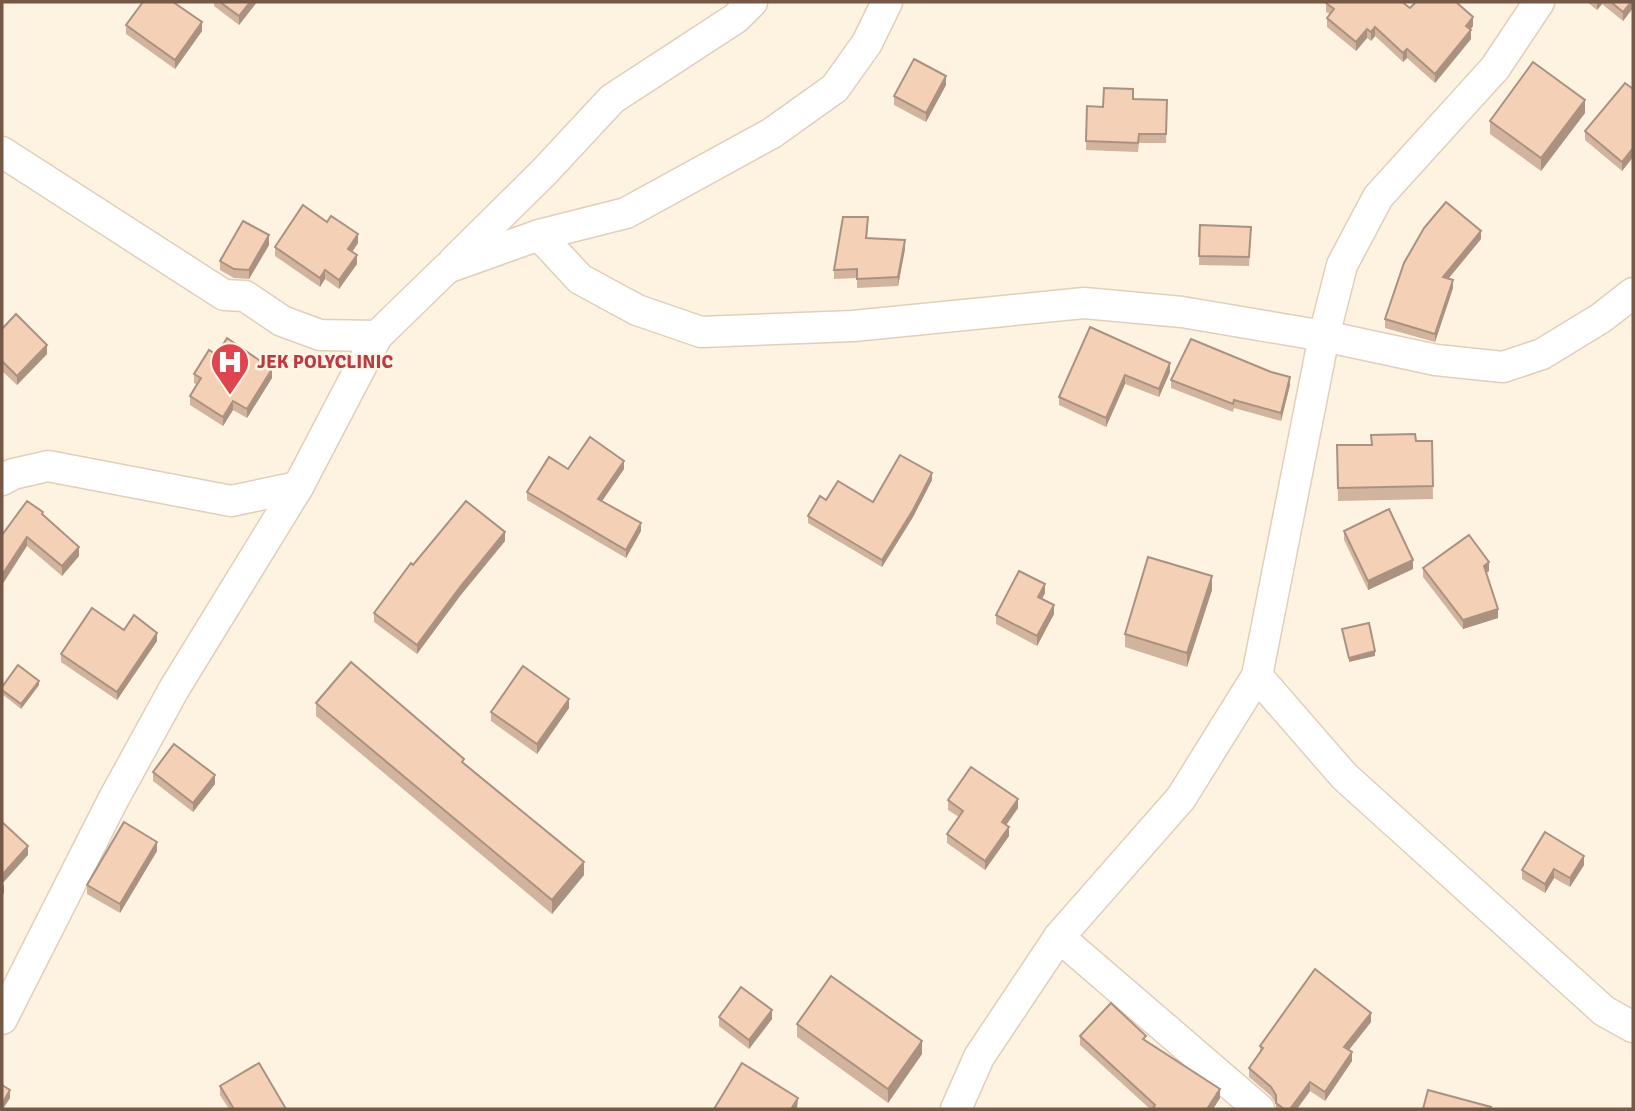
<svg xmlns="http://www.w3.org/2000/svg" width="1635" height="1111" font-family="Signika,sans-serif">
  <rect width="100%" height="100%" fill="#fdf3e0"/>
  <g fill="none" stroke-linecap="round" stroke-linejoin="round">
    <g stroke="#e1cfbc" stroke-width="33">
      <g id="street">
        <path d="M2,152L224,295L245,296L282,321L320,335L377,336"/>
        <path d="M539,235L580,279L637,310L701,332L853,326L1084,303L1182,312L1324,336L1436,360L1503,367L1542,354L1601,318L1633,293"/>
        <path d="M453,262L545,171L612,99L736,18L752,2"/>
        <path d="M2,480L13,474L48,466L231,501L298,487"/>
        <path d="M1257,676L1344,776L1604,1011L1633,1027"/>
        <path d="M1059,937L1259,1109"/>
        <path d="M2,1019L113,800L174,689L298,487L377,336L447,268L539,235L626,213L772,133L835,88L867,43L887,2"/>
        <path d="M956,1109L979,1057L1059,937L1181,798L1257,676L1324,336L1342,265L1378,197L1495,68L1539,2"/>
      </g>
    </g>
    <use href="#street" stroke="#fff" stroke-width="30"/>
  </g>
  <g fill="#d2b39d">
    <path d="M214,2H257L239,25L214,6Z"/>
    <path d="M1587,2H1633V8L1623,21L1602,4L1597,10Z"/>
    <path d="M1326,3L1410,8L1459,4L1473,26L1470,30L1471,39L1435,83L1407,58L1403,62L1375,36L1371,41L1367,38L1356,51L1327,27V18L1330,14L1326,12Z"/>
    <path d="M126,25L202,31L175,69L126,34Z"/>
    <path d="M946,85L926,122L894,105V96Z"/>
    <path d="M1633,89V157L1622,171L1585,140V131Z"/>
    <path d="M1133,99L1167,100L1166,143H1139L1138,152L1086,150L1087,106L1103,107Z"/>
    <path d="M1585,113L1541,171L1490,134V121Z"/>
    <path d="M1200,225L1251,236L1249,266L1199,265Z"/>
    <path d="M868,226L867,238L905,249L898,286L857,288V278L834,279V270Z"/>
    <path d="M1481,239L1449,278L1453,288L1435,342L1385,328V319Z"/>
    <path d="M358,243L352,252L357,264L339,289L325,279L320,287L275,256V247Z"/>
    <path d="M269,245L249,279L234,278L220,270V261Z"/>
    <path d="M1090,327L1170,372L1159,397L1125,384L1106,427L1059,405V397Z"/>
    <path d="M2,329L47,354L17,385L2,371Z"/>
    <path d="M217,355L272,378L247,418L233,410L223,426L190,405V396L197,385L194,383V374Z"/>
    <path d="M1171,380L1290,385L1281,421L1234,408L1233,412L1171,388Z"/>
    <path d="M1371,435L1416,441H1432L1433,499L1338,501L1337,445H1371Z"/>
    <path d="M568,469H624L602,501L641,531L626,558L527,500V492Z"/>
    <path d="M932,480L913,517L882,567L808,523V516L826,500L873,502Z"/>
    <path d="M43,516L79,556L62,576L27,546L2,535Z"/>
    <path d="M1344,531L1413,569L1368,590L1344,540Z"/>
    <path d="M505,541L460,596L417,654L374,622V613L413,565Z"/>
    <path d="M1423,568L1489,571L1486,573L1498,618L1463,629L1423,577Z"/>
    <path d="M1212,590L1187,667L1125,647V634Z"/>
    <path d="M1045,593L1042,599L1054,614L1037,646L996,624V615Z"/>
    <path d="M157,641L117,700L61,662V654Z"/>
    <path d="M39,685L21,709L2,694V687Z"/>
    <path d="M316,703L584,875L552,914L316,716Z"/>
    <path d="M569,708L537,754L491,721V712Z"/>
    <path d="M153,772L215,784L193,812L153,781Z"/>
    <path d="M948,800L1018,808L1006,825L1009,836L985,870L947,843V834L959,817L948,810Z"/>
    <path d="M157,851L120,913L87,894V885Z"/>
    <path d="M1584,865L1570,887L1554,878L1545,893L1522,879V870Z"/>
    <path d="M719,1017L772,1019L749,1049L719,1026Z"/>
    <path d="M1371,1022L1349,1050L1352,1061L1325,1101L1310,1091L1297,1109H1276V1104L1271,1096L1249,1077V1068L1260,1052V1046Z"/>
    <path d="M797,1024L922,1054L888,1103L797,1037Z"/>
    <path d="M1080,1036L1146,1042L1220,1098L1213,1109H1150L1080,1045Z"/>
    <path d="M220,1086L286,1109H229L220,1095Z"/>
  </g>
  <g fill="#ab9280">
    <path d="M250,2H257L239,25V16Z"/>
    <path d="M1597,2H1602V4L1597,10Z"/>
    <path d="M1631,2H1633V8L1623,21V12Z"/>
    <path d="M1473,17V26L1466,35V26Z"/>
    <path d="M202,22V31L175,69V60Z"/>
    <path d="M1375,27V36L1371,41V32Z"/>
    <path d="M1367,29V38L1356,51V42Z"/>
    <path d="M1471,30V39L1435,83V74Z"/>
    <path d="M1407,49V58L1403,62V53Z"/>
    <path d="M946,76V85L926,122V113Z"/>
    <path d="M1585,100V113L1541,171V158Z"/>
    <path d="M1633,148V157L1622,171V162Z"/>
    <path d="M1481,231V239L1443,285V277Z"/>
    <path d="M358,234V243L348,258V249Z"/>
    <path d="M269,235V245L249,279V270Z"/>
    <path d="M905,240V249L898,286V277Z"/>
    <path d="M357,255V264L339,289V280Z"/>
    <path d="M325,270V279L320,287V278Z"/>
    <path d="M1453,280V288L1435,342V334Z"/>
    <path d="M47,345V354L17,385V376Z"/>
    <path d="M1170,363V372L1159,397V389Z"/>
    <path d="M272,369V378L247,418V409Z"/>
    <path d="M1125,375V384L1106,427V418Z"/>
    <path d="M1290,377V385L1281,421V413Z"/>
    <path d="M233,401V410L223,426V417Z"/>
    <path d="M624,461V469L598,507V499Z"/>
    <path d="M932,473V480L913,517L882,567V560Z"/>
    <path d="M641,523V531L626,558V550Z"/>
    <path d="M505,532V541L460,596L417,654V645L460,587Z"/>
    <path d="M27,537V546L2,585V575Z"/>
    <path d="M79,547V556L62,576V566Z"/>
    <path d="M1413,560V569L1368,590V581Z"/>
    <path d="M1489,562V571L1484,575V566Z"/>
    <path d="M1212,576V590L1187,667V653Z"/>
    <path d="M1045,584V593L1038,606V597Z"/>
    <path d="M1054,605V614L1037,646V636Z"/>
    <path d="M1498,609V618L1463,629V620Z"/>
    <path d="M157,633V641L117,700V692Z"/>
    <path d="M1375,651V656L1349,662V658Z"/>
    <path d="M39,681V685L21,709V704Z"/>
    <path d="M569,699V708L537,754V744Z"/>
    <path d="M215,775V784L193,812V803Z"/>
    <path d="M1018,799V808L1002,831V822Z"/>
    <path d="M1009,827V836L985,870V861Z"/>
    <path d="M157,842V851L120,913V904Z"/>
    <path d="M28,846V855L2,884V875Z"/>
    <path d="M1584,856V865L1570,887V878Z"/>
    <path d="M584,862V875L552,914V900Z"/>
    <path d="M1554,869V878L1545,893V884Z"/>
    <path d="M4,884V893L2,896V887Z"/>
    <path d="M772,1010V1019L749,1049V1040Z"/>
    <path d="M1371,1013V1022L1344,1056V1047Z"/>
    <path d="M922,1041V1054L888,1103V1089Z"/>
    <path d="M1352,1052V1061L1325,1101V1092Z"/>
    <path d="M1310,1082V1091L1297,1109H1290Z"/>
    <path d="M1220,1089V1098L1213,1109H1207Z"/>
    <path d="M10,1090V1098L3,1109H2V1104Z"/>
    <path d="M798,1098L797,1109H791Z"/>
  </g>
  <g fill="#f4d0b7" stroke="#ab9280" stroke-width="2">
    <path d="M143,2H173L202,22L175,60L126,25Z"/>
    <path d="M220,2H250L239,16Z"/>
    <path d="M1327,2H1402L1410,8L1416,2H1456L1473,17L1466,26L1471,30L1435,74L1407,49L1403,53L1375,27L1371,32L1367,29L1356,42L1327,18L1334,9L1326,3Z"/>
    <path d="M1611,2H1631L1623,12Z"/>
    <path d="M914,59L946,76L926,113L894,96Z"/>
    <path d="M1533,62L1585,100L1541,158L1490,121Z"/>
    <path d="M1625,83L1633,89V148L1622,162L1585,131Z"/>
    <path d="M1104,88L1133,89V99L1167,100L1166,134H1139L1138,143L1086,141L1087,106L1103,107Z"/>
    <path d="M1446,202L1481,231L1443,277L1453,280L1435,334L1385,319L1404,263L1424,228Z"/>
    <path d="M303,205L327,222L331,216L358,234L348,249L357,255L339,280L325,270L320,278L275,247Z"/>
    <path d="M843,217H868L866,238L905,240L898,277L857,279V269L834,270Z"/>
    <path d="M243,221L269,235L249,270L234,269L220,261Z"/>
    <path d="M1200,225L1251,227L1249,257L1199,256Z"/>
    <path d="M16,314L47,345L17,376L2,361V329Z"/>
    <path d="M1090,327L1170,363L1159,389L1125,375L1106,418L1059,397Z"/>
    <path d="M227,338L272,369L247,409L233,401L223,417L190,396L201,378L194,374L209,350L217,355Z"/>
    <path d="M1191,339L1271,372L1290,377L1281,413L1234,400L1233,404L1171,380Z"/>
    <path d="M1415,434L1416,441H1432L1433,486L1338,488L1337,445H1372L1371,435Z"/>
    <path d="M590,437L624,461L598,499L641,523L626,550L527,492L549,457L568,469Z"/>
    <path d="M900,455L932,473L913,510L882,560L808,516L820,496L826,500L838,481L873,502Z"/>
    <path d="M27,501L43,512L42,514L79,547L62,566L27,537L2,575V535Z"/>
    <path d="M466,501L505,532L460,587L417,645L374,613L411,563L413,565Z"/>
    <path d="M1389,509L1413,560L1368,581L1344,531Z"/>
    <path d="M1469,535L1489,562L1484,566L1498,609L1463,620L1423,568Z"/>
    <path d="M1148,557L1212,576L1187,653L1125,634Z"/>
    <path d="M1019,571L1045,584L1038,597L1054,605L1037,636L996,615Z"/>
    <path d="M92,608L124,630L134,615L157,633L117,692L61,654Z"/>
    <path d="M1369,623L1375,651L1349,658L1342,629Z"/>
    <path d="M351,662L464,759L462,762L584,862L552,900L316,703Z"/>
    <path d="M18,665L39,681L21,704L2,690V687Z"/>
    <path d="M523,666L569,699L537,744L491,712Z"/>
    <path d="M174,744L215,775L193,803L153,772Z"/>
    <path d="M971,767L1018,799L1002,822L1009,827L985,861L947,834L963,811L948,800Z"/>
    <path d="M2,822L28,846L2,875Z"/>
    <path d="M124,822L157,842L120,904L87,885Z"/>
    <path d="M1545,832L1584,856L1570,878L1554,869L1545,884L1522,870Z"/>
    <path d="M1315,969L1371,1013L1344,1047L1352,1052L1325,1092L1310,1082L1290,1109H1284L1276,1103V1095L1271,1087L1249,1068L1263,1048L1260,1046Z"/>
    <path d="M831,976L922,1041L888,1089L797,1024Z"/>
    <path d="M741,987L772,1010L749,1040L719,1017Z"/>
    <path d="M1111,1003L1146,1036L1143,1039L1220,1089L1207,1109H1153L1155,1105L1080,1036Z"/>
    <path d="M259,1063L286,1109H234L220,1086Z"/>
    <path d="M742,1063L798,1098L791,1109H714Z"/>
    <path d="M2,1085L10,1090L2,1104Z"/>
    <path d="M1428,1090L1491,1107L1490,1109H1423Z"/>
  </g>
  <defs>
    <g id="hospital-pin" transform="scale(2.0125)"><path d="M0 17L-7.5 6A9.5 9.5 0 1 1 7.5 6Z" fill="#e0444e" stroke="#fff6e7"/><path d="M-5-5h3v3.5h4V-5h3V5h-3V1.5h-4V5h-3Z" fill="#fff"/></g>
  </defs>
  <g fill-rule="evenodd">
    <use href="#hospital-pin" x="230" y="362"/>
  </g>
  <g text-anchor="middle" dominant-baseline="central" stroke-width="5" stroke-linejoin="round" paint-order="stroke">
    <g font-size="19" font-weight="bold" fill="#be3a42" stroke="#fff6e7" text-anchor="start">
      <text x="257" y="362">JEK POLYCLINIC</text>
    </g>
  </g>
  <rect width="1635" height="1111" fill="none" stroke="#755846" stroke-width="7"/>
</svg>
